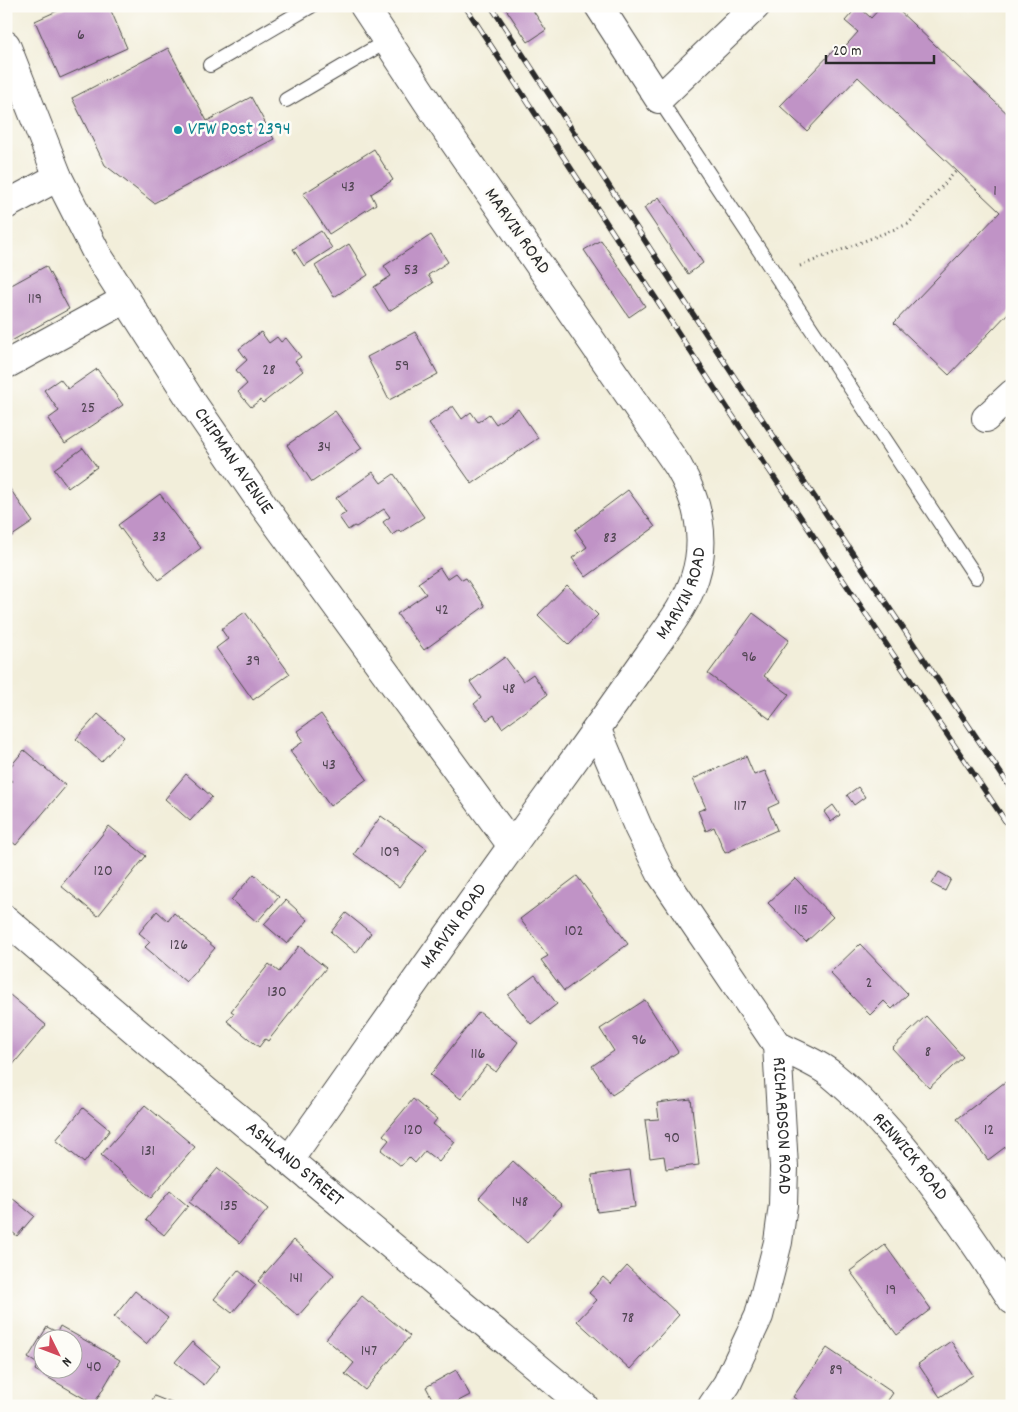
<svg xmlns="http://www.w3.org/2000/svg" width="1018" height="1412" font-family="Dekko,sans-serif">
  <rect width="100%" height="100%" fill="#fdfcf7"/>
  <filter id="ink" filterUnits="userSpaceOnUse"><feTurbulence type="fractalNoise" baseFrequency=".02" numOctaves="2"/><feDisplacementMap in="SourceGraphic" scale="10" xChannelSelector="R" yChannelSelector="G"/><feConvolveMatrix kernelMatrix="1 2 1 2 8 2 1 2 1" color-interpolation-filters="sRGB"/></filter>
  <filter id="wash" filterUnits="userSpaceOnUse"><feTurbulence type="fractalNoise" baseFrequency=".0096" numOctaves="4" result="noise"/><feDisplacementMap in="SourceGraphic" scale="20" xChannelSelector="R" yChannelSelector="G"/><feGaussianBlur stdDeviation="1.12" result="paint"/><feColorMatrix in="noise" values="0 0 0 0 0 0 0 0 0 0 0 0 0 0 0 0 0 1.4 0 .05"/><feComposite in="paint" operator="in"/></filter>
  <g filter="url(#wash)">
    <rect width="100%" height="100%" fill="#f2eeda"/>
    <g id="blocks">
      <g fill="#c093c6" fill-rule="evenodd">
        <path d="M68,6H109L127,48L60,78L35,21Z"/>
        <path d="M504,6H530L546,30L528,42Z"/>
        <path d="M858,6L871,18L882,6H894L1012,118V309L949,375L894,323L1000,212L858,77L807,131L780,106L836,48L840,52L858,32L845,21Z"/>
        <path d="M168,48L207,121L251,97L274,139L154,203L105,165L72,98Z"/>
        <path d="M374,149L393,180L371,194L376,204L329,234L303,194Z"/>
        <path d="M659,197L703,263L688,274L644,208Z"/>
        <path d="M321,231L332,248L304,266L293,249Z"/>
        <path d="M431,235L448,262L428,275L433,283L389,311L374,287L391,276L384,266Z"/>
        <path d="M601,240L645,306L629,317L584,250Z"/>
        <path d="M349,244L368,275L334,297L315,266Z"/>
        <path d="M46,266L69,309L6,344V288Z"/>
        <path d="M261,332L269,343L277,337L281,342L286,338L301,357L295,361L303,371L263,403L260,400L251,407L238,392L247,384L236,370L247,360L239,349Z"/>
        <path d="M415,332L438,374L389,400L367,357Z"/>
        <path d="M97,369L123,405L65,444L48,419L59,411L44,390L60,379L68,389Z"/>
        <path d="M453,406L462,419L471,412L478,422L489,414L496,424L518,409L538,438L472,484L429,423Z"/>
        <path d="M335,411L362,448L312,482L287,445Z"/>
        <path d="M83,448L97,467L68,488L54,469Z"/>
        <path d="M373,472L381,483L394,474L424,517L401,532L399,530L392,535L383,522L390,517L384,509L356,527L354,526L348,530L339,517L346,513L336,498Z"/>
        <path d="M6,483L33,522L6,540Z"/>
        <path d="M628,490L655,527L586,577L572,558L587,547L575,530Z"/>
        <path d="M160,494L201,548L159,580L118,525Z"/>
        <path d="M440,568L447,579L456,573L462,580L466,578L485,606L424,650L397,614L426,594L418,583Z"/>
        <path d="M567,585L598,615L569,645L538,615Z"/>
        <path d="M245,612L290,674L253,700L216,648L228,639L221,629Z"/>
        <path d="M753,613L789,640L764,676L789,694L770,719L708,674Z"/>
        <path d="M505,657L523,681L533,674L547,695L502,728L494,715L487,720L474,704L481,698L470,682Z"/>
        <path d="M98,714L124,737L101,762L76,739Z"/>
        <path d="M321,714L367,779L330,806L290,751L304,741L297,731Z"/>
        <path d="M24,750L66,786L16,845L6,837V788L12,781L6,776V772Z"/>
        <path d="M746,756L754,775L765,771L779,803L768,808L777,830L725,853L714,827L706,831L698,811L706,808L693,779Z"/>
        <path d="M186,774L212,797L190,821L165,799Z"/>
        <path d="M858,787L865,797L854,805L847,795Z"/>
        <path d="M833,805L840,815L831,822L824,812Z"/>
        <path d="M381,816L427,849L399,887L354,854Z"/>
        <path d="M109,826L146,856L98,916L61,886Z"/>
        <path d="M939,872L951,879L945,891L932,884Z"/>
        <path d="M254,874L279,897L257,922L231,900Z"/>
        <path d="M577,876L628,944L564,991L541,960L548,956L520,919Z"/>
        <path d="M795,878L833,917L806,942L768,903Z"/>
        <path d="M286,900L308,920L287,944L264,924Z"/>
        <path d="M157,911L168,921L174,913L215,948L186,982L145,947L150,942L139,933Z"/>
        <path d="M346,913L371,933L356,953L331,932Z"/>
        <path d="M860,944L908,994L892,1009L884,1001L870,1015L830,973Z"/>
        <path d="M299,946L326,968L268,1041L265,1039L259,1047L227,1021L234,1013L231,1011L269,964L279,972Z"/>
        <path d="M535,975L557,1004L531,1024L508,995Z"/>
        <path d="M10,995L46,1025L6,1073V999Z"/>
        <path d="M645,1000L678,1052L612,1095L592,1066L614,1051L600,1029Z"/>
        <path d="M479,1012L518,1042L496,1072L487,1065L461,1099L430,1075Z"/>
        <path d="M926,1016L963,1057L929,1088L892,1048Z"/>
        <path d="M1005,1082L1012,1091V1142L988,1160L957,1119Z"/>
        <path d="M413,1099L437,1119L433,1124L455,1142L439,1162L425,1151L415,1163L409,1157L401,1166L381,1150L389,1140L383,1135Z"/>
        <path d="M691,1099L699,1165L666,1169L664,1156L650,1158L645,1120L659,1119L657,1103Z"/>
        <path d="M145,1105L195,1147L151,1198L101,1155Z"/>
        <path d="M83,1108L110,1130L84,1163L56,1140Z"/>
        <path d="M513,1161L562,1205L527,1243L479,1198Z"/>
        <path d="M218,1168L268,1209L240,1243L189,1202Z"/>
        <path d="M630,1170L635,1207L597,1212L592,1175Z"/>
        <path d="M170,1191L188,1206L164,1235L146,1220Z"/>
        <path d="M12,1198L34,1216L17,1236L6,1227V1204Z"/>
        <path d="M294,1240L334,1275L298,1316L258,1281Z"/>
        <path d="M885,1245L931,1309L897,1335L850,1271Z"/>
        <path d="M627,1266L679,1315L630,1369L577,1321L597,1300L589,1293L603,1277L611,1284Z"/>
        <path d="M238,1270L256,1285L232,1313L214,1299Z"/>
        <path d="M135,1291L168,1318L146,1344L114,1317Z"/>
        <path d="M362,1296L410,1336L365,1390L345,1374L354,1363L326,1339Z"/>
        <path d="M60,1326L120,1360L94,1404L35,1370L38,1364L28,1358L47,1327L57,1332ZM42,1340H72V1370H42Z"/>
        <path d="M951,1341L973,1375L940,1397L918,1364Z"/>
        <path d="M192,1342L220,1366L204,1385L175,1362Z"/>
        <path d="M827,1348L893,1393L884,1406H806L793,1397Z"/>
        <path d="M456,1370L470,1395L449,1406H436L426,1387Z"/>
        <path d="M154,1396L179,1406H150Z"/>
      </g>
    </g>
  </g>
  <g filter="url(#ink)">
    <use href="#blocks" fill-opacity="0" stroke="#494845" stroke-width="1"/>
    <g fill="none" stroke-linecap="round" stroke-linejoin="round">
      <g stroke="#494845" stroke-width="16">
        <g id="service">
          <path d="M210,65L311,6"/>
          <path d="M659,99L976,577"/>
          <path d="M286,100L387,41"/>
        </g>
      </g>
      <g stroke="#494845" stroke-width="30">
        <g id="minor">
          <path d="M599,6L659,99L756,6"/>
          <path id="s1" d="M6,45L58,177L97,254L192,402L263,505L512,846"/>
          <path d="M6,205L58,177"/>
          <path d="M9,363L126,299"/>
          <path d="M986,418L1012,394"/>
          <path id="s2" d="M597,730L638,827L661,874L777,1045L784,1167L783,1205L778,1242L759,1316L727,1384L712,1406"/>
          <path id="s3" d="M6,920L207,1092L584,1406"/>
          <path id="s4" d="M777,1045C794,1054 816,1062 831,1074C898,1129 965,1226 1012,1300"/>
          <path id="s5" d="M289,1160C377,1036 464,911 554,788C586,744 617,700 648,656C665,631 686,606 695,577C707,539 698,500 678,466L448,133L364,6"/>
        </g>
      </g>
      <path stroke="#494845" stroke-width="3" stroke-dasharray="1 4" stroke-linecap="butt" d="M800,266L908,224L957,170"/>
      <use href="#service" stroke="#fff" stroke-width="14"/>
      <use href="#minor" stroke="#fff" stroke-width="28"/>
      <g stroke="#2b2b2b" stroke-width="5.5">
        <g id="rail">
          <path d="M465,6L730,412L1012,831"/>
          <path d="M491,6L750,401L1012,790"/>
        </g>
      </g>
      <use href="#rail" stroke="#fdfcf7" stroke-width="4" stroke-dasharray="11" stroke-linecap="butt"/>
    </g>
  </g>
  <circle fill="#0f9aa8" stroke="#fdfcf7" stroke-width="2" cx="178" cy="130" r="5"/>
  <g text-anchor="middle" dominant-baseline="central" stroke-width="5" stroke-linejoin="round" paint-order="stroke">
    <g font-size="16" fill="#504552">
      <text x="81" y="35">6</text>
      <text x="348" y="187">43</text>
      <text x="995" y="191">1</text>
      <text x="411" y="270">53</text>
      <text x="35" y="299">119</text>
      <text x="402" y="366">59</text>
      <text x="269" y="370">28</text>
      <text x="88" y="408">25</text>
      <text x="324" y="447">34</text>
      <text x="159" y="537">33</text>
      <text x="610" y="538">83</text>
      <text x="442" y="610">42</text>
      <text x="749" y="657">96</text>
      <text x="253" y="661">39</text>
      <text x="509" y="689">48</text>
      <text x="329" y="765">43</text>
      <text x="740" y="806">117</text>
      <text x="390" y="852">109</text>
      <text x="103" y="871">120</text>
      <text x="801" y="910">115</text>
      <text x="574" y="931">102</text>
      <text x="179" y="945">126</text>
      <text x="869" y="983">2</text>
      <text x="277" y="992">130</text>
      <text x="639" y="1040">96</text>
      <text x="928" y="1052">8</text>
      <text x="478" y="1054">116</text>
      <text x="413" y="1130">120</text>
      <text x="989" y="1130">12</text>
      <text x="672" y="1138">90</text>
      <text x="148" y="1151">131</text>
      <text x="520" y="1202">148</text>
      <text x="229" y="1206">135</text>
      <text x="296" y="1278">141</text>
      <text x="891" y="1290">19</text>
      <text x="628" y="1318">78</text>
      <text x="369" y="1351">147</text>
      <text x="94" y="1367">40</text>
      <text x="836" y="1370">89</text>
    </g>
    <g font-size="19" fill="#0d838f" stroke="#fdfcf7" text-anchor="start">
      <text x="188" y="130">VFW Post 2394</text>
    </g>
    <g font-size="19" fill="#2b2b2b" stroke="#fdfcf7">
      <text transform="translate(516 232) rotate(55)">MARVIN ROAD</text>
      <text stroke="none"><textPath href="#s1" startOffset="476">CHIPMAN AVENUE</textPath></text>
      <text stroke="none"><textPath href="#s5" startOffset="691">MARVIN ROAD</textPath></text>
      <text stroke="none"><textPath href="#s5" startOffset="286">MARVIN ROAD</textPath></text>
      <text stroke="none"><textPath href="#s2" startOffset="445">RICHARDSON ROAD</textPath></text>
      <text stroke="none"><textPath href="#s4" startOffset="176">RENWICK ROAD</textPath></text>
      <text stroke="none"><textPath href="#s3" startOffset="378">ASHLAND STREET</textPath></text>
    </g>
  </g>
  <rect width="1018" height="1412" fill="none" stroke="#fdfcf7" stroke-width="25"/>
  <g transform="translate(58 1354) rotate(132)"><circle r="24" fill="#fdfcf7" stroke="#a9a8a5"/>
  <path d="M0-4L9 19L0 12L-9 19Z" fill="#d1495b"/>
  <text y="-8" font-size="14" font-weight="bold" text-anchor="middle" fill="#2b2b2b">N</text>
  </g>
  <path d="M826 55v8h108v-8" fill="none" stroke="#2b2b2b" stroke-width="2.5"/>
  <text x="833" y="55" font-size="15" fill="#2b2b2b" stroke="#fdfcf7" stroke-width="4" paint-order="stroke">20 m</text>
</svg>
